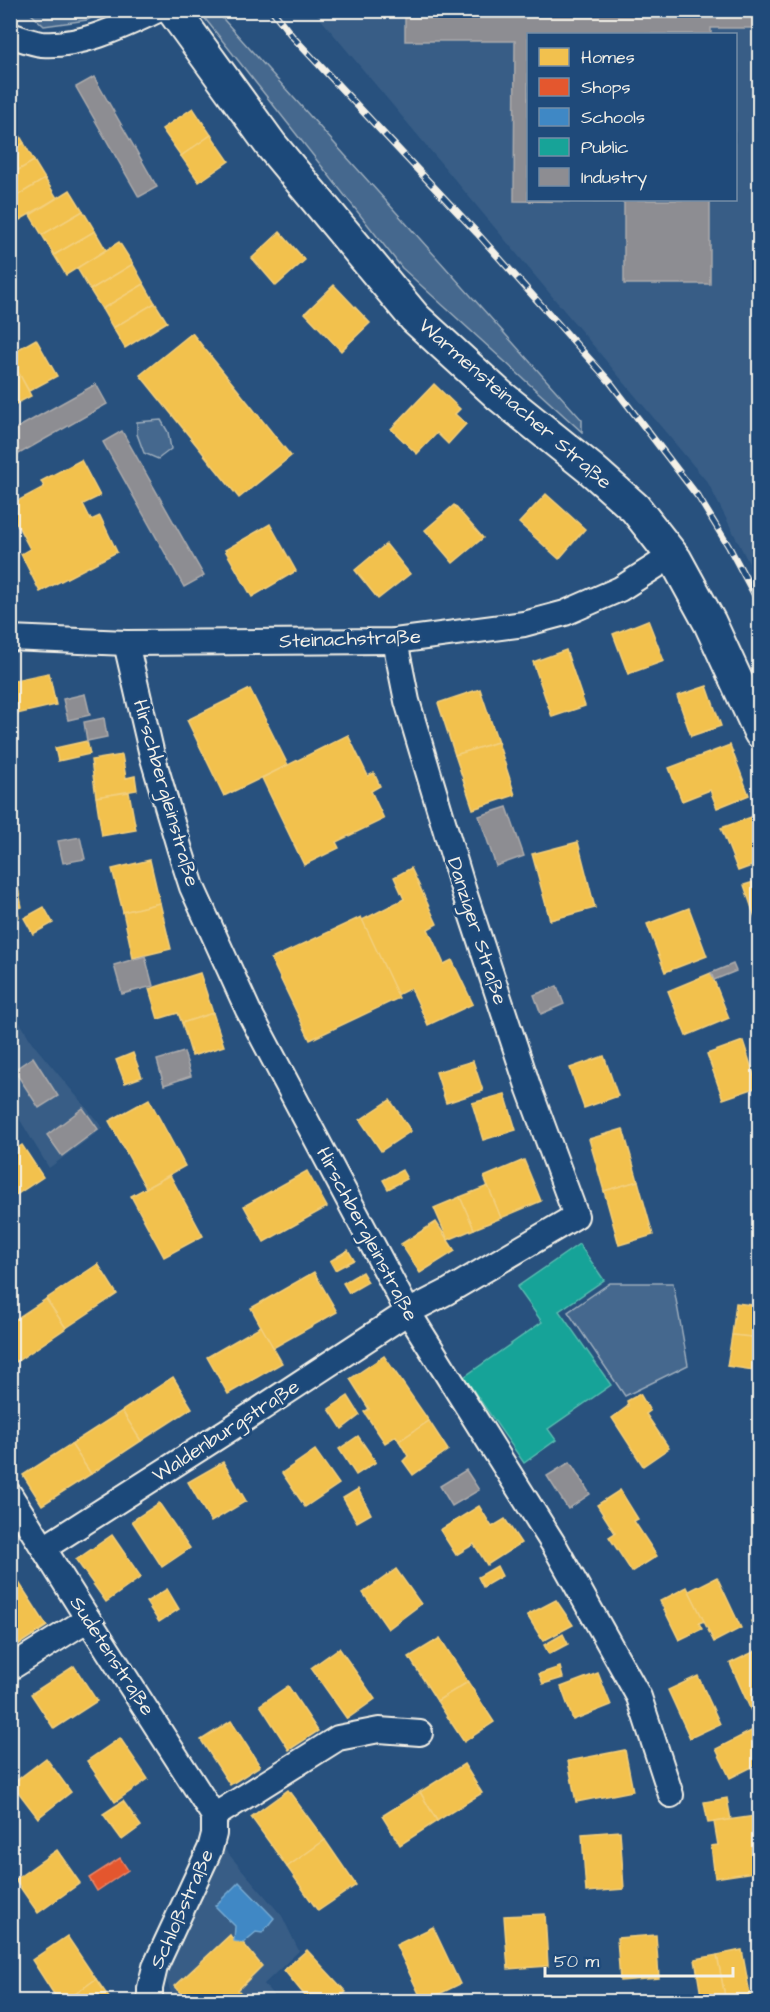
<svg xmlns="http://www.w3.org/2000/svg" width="770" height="2012" font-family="'Architects Daughter',sans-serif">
  <rect width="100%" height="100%" fill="#28517e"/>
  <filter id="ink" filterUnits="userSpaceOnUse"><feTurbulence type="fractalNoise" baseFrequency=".0167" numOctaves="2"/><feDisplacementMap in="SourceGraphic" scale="12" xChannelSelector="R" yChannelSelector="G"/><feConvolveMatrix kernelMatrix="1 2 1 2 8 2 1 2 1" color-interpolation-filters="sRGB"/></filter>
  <g filter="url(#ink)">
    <g fill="#375d86" fill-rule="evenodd">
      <path d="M314,11H759V583L708,483ZM528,34H736V200H528Z"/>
      <path d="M10,1006L33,1044L103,1128L49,1168L11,1105Z"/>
      <path d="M220,1844L282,1916L299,1951L264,1984L278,2001H174L165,1976Z"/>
    </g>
    <g fill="#45688e" stroke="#9cacbb" stroke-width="1.5">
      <path d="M201,10L216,11L582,420V432L402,268L199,11Z"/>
      <path d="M28,11H105L87,20L44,26Z"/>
      <path d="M161,420L168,432L171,449L158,459L144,453L137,434V422Z"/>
      <path d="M610,1283H673L688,1365L625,1396L568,1312Z"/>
    </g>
    <g fill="#f2c14e" stroke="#f3cf7c" stroke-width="1.5">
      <path d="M193,108L211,135L181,156L162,129Z"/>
      <path d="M13,124L24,143L10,151V126Z"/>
      <path d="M211,135L229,161L199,182L181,156Z"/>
      <path d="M24,143L34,161L10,175V151Z"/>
      <path d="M34,161L45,179L10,200V175Z"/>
      <path d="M45,179L57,198L18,221L10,209V200Z"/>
      <path d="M70,190L83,211L42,235L30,215Z"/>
      <path d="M83,211L95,231L54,255L42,235Z"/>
      <path d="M95,231L106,250L66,275L54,255Z"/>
      <path d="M280,232L305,260L276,286L252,258Z"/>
      <path d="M119,242L133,264L90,290L77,268Z"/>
      <path d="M133,264L144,284L102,309L90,290Z"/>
      <path d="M144,284L155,303L113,328L102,309Z"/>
      <path d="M334,285L370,323L341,351L305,313Z"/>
      <path d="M155,303L167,322L125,348L113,328Z"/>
      <path d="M192,333L291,456L239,498L140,375Z"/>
      <path d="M36,339L57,376L29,391L10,358V354Z"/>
      <path d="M12,360L31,396L10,407V361Z"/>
      <path d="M434,384L460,409L455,414L466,424L448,444L437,433L417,454L391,429Z"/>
      <path d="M81,460L100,496L83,504L91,520L100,516L117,552L40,592L21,554L30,549L10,511V505L44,487L41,481Z"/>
      <path d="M546,494L585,529L559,559L519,523Z"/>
      <path d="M454,505L483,538L453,563L425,530Z"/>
      <path d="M270,524L296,571L252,597L225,550Z"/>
      <path d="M386,544L410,574L378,599L355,570Z"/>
      <path d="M648,620L664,661L628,674L613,634Z"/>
      <path d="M566,650L585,706L552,717L533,662Z"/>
      <path d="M49,673L56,705L12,715L10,681Z"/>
      <path d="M707,686L721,726L691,736L677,696Z"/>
      <path d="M250,689L288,765L224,796L187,720Z"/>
      <path d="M480,689L498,742L455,755L438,703Z"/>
      <path d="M348,735L368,776L374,773L380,786L371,791L384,819L336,842L339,848L304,865L262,778Z"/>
      <path d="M87,741L90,754L58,761L55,748Z"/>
      <path d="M498,742L515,795L473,809L455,755Z"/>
      <path d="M730,745L749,795L717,808L710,790L682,801L669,768Z"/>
      <path d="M122,755L126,778L135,776L137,790L96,797L91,760Z"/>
      <path d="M129,792L136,830L102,836L96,797Z"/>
      <path d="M757,815L760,822V863L738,871L721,828Z"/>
      <path d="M578,842L595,908L550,920L532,854Z"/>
      <path d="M150,860L160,903L123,912L112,869Z"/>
      <path d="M411,868L437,924L428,929L444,964L452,960L473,1004L428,1025L411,988L397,995L362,920L404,899L394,877Z"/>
      <path d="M16,879L22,907L17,908L19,917L10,919V880Z"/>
      <path d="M760,880V932L744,885Z"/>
      <path d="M160,903L171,949L133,958L123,912Z"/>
      <path d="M44,907L53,923L33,934L24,918Z"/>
      <path d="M689,908L707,956L665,972L647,924Z"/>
      <path d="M361,917L399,998L310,1040L271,959Z"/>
      <path d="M200,973L213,1013L182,1023L178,1013L158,1019L149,989Z"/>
      <path d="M711,973L729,1018L686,1036L668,991Z"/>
      <path d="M213,1013L224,1046L192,1056L182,1023Z"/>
      <path d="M743,1041L758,1087L723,1099L707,1054Z"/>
      <path d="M133,1053L142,1077L125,1083L116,1060Z"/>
      <path d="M604,1056L618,1096L584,1108L570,1068Z"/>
      <path d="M473,1061L483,1091L446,1103L436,1072Z"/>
      <path d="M505,1094L516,1130L483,1140L472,1103Z"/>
      <path d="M149,1099L185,1166L146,1188L109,1121Z"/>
      <path d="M390,1100L411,1131L381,1151L360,1120Z"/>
      <path d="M623,1129L638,1181L604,1191L589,1139Z"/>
      <path d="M22,1145L43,1177L10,1199V1153Z"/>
      <path d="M524,1160L541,1201L501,1218L484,1177Z"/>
      <path d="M402,1170L407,1179L388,1189L383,1180Z"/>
      <path d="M307,1171L327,1207L264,1242L244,1206Z"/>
      <path d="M170,1175L203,1236L164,1257L131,1196Z"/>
      <path d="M638,1181L653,1235L619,1245L604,1191Z"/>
      <path d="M488,1186L501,1218L474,1229L460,1197Z"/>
      <path d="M460,1197L474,1229L448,1240L434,1208Z"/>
      <path d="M436,1222L455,1251L420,1273L401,1244Z"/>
      <path d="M348,1250L354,1260L335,1270L330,1261Z"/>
      <path d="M98,1264L117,1294L66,1328L46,1299Z"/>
      <path d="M314,1272L337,1312L273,1348L251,1308Z"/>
      <path d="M362,1272L368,1282L349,1293L343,1283Z"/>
      <path d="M46,1299L66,1328L16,1362L10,1354V1323Z"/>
      <path d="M736,1303L760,1306V1338L732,1335Z"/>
      <path d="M261,1326L282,1363L228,1394L207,1357Z"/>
      <path d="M732,1335L760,1338V1371L727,1366Z"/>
      <path d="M384,1356L429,1421L399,1441L396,1436L385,1443L364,1412L369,1409L350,1379Z"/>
      <path d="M173,1377L192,1408L141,1441L122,1411Z"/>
      <path d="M640,1394L650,1411L646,1414L669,1448L643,1466L612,1418L628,1406L627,1401Z"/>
      <path d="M348,1396L360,1415L342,1429L329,1409Z"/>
      <path d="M122,1411L141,1441L91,1474L71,1444Z"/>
      <path d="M429,1421L448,1450L413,1475L403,1461L408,1456L399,1441Z"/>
      <path d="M358,1436L376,1462L356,1475L339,1449Z"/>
      <path d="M71,1444L91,1474L42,1505L23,1475Z"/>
      <path d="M315,1450L339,1484L305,1507L282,1473Z"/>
      <path d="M223,1462L246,1501L211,1522L188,1482Z"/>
      <path d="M358,1489L371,1514L357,1522L343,1498Z"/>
      <path d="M620,1490L638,1519L634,1521L657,1556L632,1572L609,1537L615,1533L597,1505Z"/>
      <path d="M159,1503L190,1548L162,1567L132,1521Z"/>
      <path d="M479,1506L492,1527L505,1519L521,1543L487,1565L474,1544L456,1555L440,1530Z"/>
      <path d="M112,1535L141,1577L106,1602L76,1560Z"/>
      <path d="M497,1566L502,1576L483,1587L478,1577Z"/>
      <path d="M396,1569L421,1604L388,1629L363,1593Z"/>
      <path d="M717,1577L741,1628L714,1642L689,1591Z"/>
      <path d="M16,1578L47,1626L10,1650V1581Z"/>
      <path d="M687,1587L704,1621L699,1623L702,1629L679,1640L660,1601Z"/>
      <path d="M167,1589L179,1609L159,1622L146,1602Z"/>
      <path d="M556,1600L573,1625L543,1641L527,1615Z"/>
      <path d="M760,1617V1640L751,1621Z"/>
      <path d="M563,1634L568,1644L549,1654L544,1645Z"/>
      <path d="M440,1638L468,1682L437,1701L409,1657Z"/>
      <path d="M339,1648L375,1699L347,1719L311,1668Z"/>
      <path d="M760,1649V1731L730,1663Z"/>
      <path d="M74,1666L97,1701L54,1729L31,1694Z"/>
      <path d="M560,1667L563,1678L543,1684L539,1674Z"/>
      <path d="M598,1673L611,1705L573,1720L561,1687Z"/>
      <path d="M698,1676L720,1724L690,1738L668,1690Z"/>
      <path d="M468,1682L494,1722L464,1742L437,1701Z"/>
      <path d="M288,1686L318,1731L289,1750L260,1705Z"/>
      <path d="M231,1721L260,1766L230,1785L201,1740Z"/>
      <path d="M757,1728L760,1734V1763L730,1778L716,1749Z"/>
      <path d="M120,1738L148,1779L115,1802L87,1761Z"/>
      <path d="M625,1750L633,1791L576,1802L568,1761Z"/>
      <path d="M46,1758L71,1792L38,1818L12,1784Z"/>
      <path d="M464,1764L482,1793L437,1821L420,1792Z"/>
      <path d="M288,1790L325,1840L287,1867L251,1817Z"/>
      <path d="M420,1792L437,1821L400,1845L382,1816Z"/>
      <path d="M727,1798L731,1820L708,1823L704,1802Z"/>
      <path d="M123,1801L141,1826L122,1840L103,1814Z"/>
      <path d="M755,1816L760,1847V1871L715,1878L711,1846L718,1845L714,1822Z"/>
      <path d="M620,1831L624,1889L586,1892L582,1834Z"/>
      <path d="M325,1840L356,1885L318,1911L287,1867Z"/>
      <path d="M57,1850L80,1883L38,1913L15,1880Z"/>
      <path d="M545,1914L548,1966L508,1969L504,1916Z"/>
      <path d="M433,1927L460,1984L423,2002L396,1945Z"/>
      <path d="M230,1935L234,1941L243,1943L262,1966L238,1990L245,1997L242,2002H234L232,1999L229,2002H188L175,1986Z"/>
      <path d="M656,1935L659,1978L620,1981L617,1938Z"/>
      <path d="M67,1936L96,1979L64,2002H59L32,1960Z"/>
      <path d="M307,1950L346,1992L335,2002H310L284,1970Z"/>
      <path d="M742,1950L751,2000L726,2002L717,1955Z"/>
      <path d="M717,1955L726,2002H702L695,1959Z"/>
      <path d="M96,1979L112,2002H64Z"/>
    </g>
    <path fill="#e4572e" stroke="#e98566" stroke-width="1.5" d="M120,1858L128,1870L97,1891L89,1878Z"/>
    <path fill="#3f88c5" stroke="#75a8d0" stroke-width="1.5" d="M239,1882L274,1918L262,1933L256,1932L243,1943L234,1941L235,1926L215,1906Z"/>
    <path fill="#17a398" stroke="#59bab0" stroke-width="1.5" d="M579,1244L604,1280L559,1311L611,1385L548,1429L556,1440L524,1463L464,1377L542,1322L517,1287Z"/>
    <g fill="#8d8d92" stroke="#acabac" stroke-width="1.5">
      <path d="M405,10H760V28H711V34H528V200H710V284H624V202L514,201L515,41H405Z"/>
      <path d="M94,77L157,187L139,197L76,87Z"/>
      <path d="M96,384L107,404L10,459V432Z"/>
      <path d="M122,431L204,576L184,587L103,442Z"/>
      <path d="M85,694L90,715L68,720L63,699Z"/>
      <path d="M104,718L107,737L87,741L84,722Z"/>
      <path d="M507,807L524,856L496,866L479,816Z"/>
      <path d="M80,837L85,859L63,863L58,841Z"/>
      <path d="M145,956L153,986L122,994L114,965Z"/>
      <path d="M733,964L736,971L714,980L711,973Z"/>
      <path d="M557,986L564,1004L541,1014L534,995Z"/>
      <path d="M10,1025L18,1037L10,1042Z"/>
      <path d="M184,1052L191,1076L164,1085L157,1060Z"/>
      <path d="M33,1057L58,1096L39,1108L14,1070Z"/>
      <path d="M83,1108L98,1129L62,1156L47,1135Z"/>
      <path d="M570,1462L590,1494L568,1509L547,1476Z"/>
      <path d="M466,1470L479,1490L452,1506L440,1486Z"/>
    </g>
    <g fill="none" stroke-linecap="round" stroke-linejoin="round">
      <g stroke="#f4f1e8" stroke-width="28">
        <g id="minor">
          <path d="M10,35C20,38 32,43 42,44C82,47 122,26 158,10"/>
          <path d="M10,638L126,643L395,641L524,624L565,613L620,589L673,555"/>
          <path d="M126,643L152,755L180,850L192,887L248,1010L408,1312L554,1545L639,1697L671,1795"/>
          <path d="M10,1495L88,1619L214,1816"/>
          <path d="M44,1548L227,1431L408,1312L447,1292L576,1216L529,1089L465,895L407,701L395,641"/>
          <path d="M10,1668L88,1619"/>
          <path d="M214,1816L338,1738L379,1730L420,1733"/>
          <path d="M150,2002V1988L155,1967L210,1849L214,1834V1816"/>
        </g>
      </g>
      <g stroke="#f4f1e8" stroke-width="36">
        <path id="tertiary" d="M173,10L271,145L415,318L499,395L591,469L635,508L675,559L710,623L760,732"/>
      </g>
      <use href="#minor" stroke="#1f4a7a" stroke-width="24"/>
      <use href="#tertiary" stroke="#1f4a7a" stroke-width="32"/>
      <g stroke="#f4f1e8" stroke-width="7">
        <path id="rail" d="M272,10L292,36L477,233L610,382L699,498L729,547L760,605"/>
      </g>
      <use href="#rail" stroke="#1f4a7a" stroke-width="4.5" stroke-dasharray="14" stroke-linecap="butt"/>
    </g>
  </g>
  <g text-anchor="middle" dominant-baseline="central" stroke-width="6" stroke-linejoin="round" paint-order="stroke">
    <g font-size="20" fill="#f4f1e8" stroke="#1f4a7a">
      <text transform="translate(515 404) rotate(41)">Warmensteinacher Straße</text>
      <text transform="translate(350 639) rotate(-2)">Steinachstraße</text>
      <text transform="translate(166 793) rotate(74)">Hirschbergleinstraße</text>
      <text transform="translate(477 931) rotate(72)">Danziger Straße</text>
      <text transform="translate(367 1234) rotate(62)">Hirschbergleinstraße</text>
      <text transform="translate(226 1431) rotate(-33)">Waldenburgstraße</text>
      <text transform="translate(112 1656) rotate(57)">Sudetenstraße</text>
      <text transform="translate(182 1909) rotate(-66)">Schloßstraße</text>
    </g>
  </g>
  <rect width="770" height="2012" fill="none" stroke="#1f4a7a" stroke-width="36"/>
  <rect x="18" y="18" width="734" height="1976" fill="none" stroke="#f4f1e8" stroke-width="2" filter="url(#ink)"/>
  <rect x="527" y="33" width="210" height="168" fill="#1f4a7a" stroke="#748da6" stroke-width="1.5"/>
  <rect x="539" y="48" width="30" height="18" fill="#f2c14e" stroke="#748da6" stroke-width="1.5"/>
  <text x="581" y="63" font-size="18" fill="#f4f1e8">Homes</text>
  <rect x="539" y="78" width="30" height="18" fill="#e4572e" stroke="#748da6" stroke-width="1.5"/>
  <text x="581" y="93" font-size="18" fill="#f4f1e8">Shops</text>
  <rect x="539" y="108" width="30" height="18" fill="#3f88c5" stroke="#748da6" stroke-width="1.5"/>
  <text x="581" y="123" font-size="18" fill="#f4f1e8">Schools</text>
  <rect x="539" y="138" width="30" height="18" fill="#17a398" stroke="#748da6" stroke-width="1.5"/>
  <text x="581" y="153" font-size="18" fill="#f4f1e8">Public</text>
  <rect x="539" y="168" width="30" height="18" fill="#8d8d92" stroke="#748da6" stroke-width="1.5"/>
  <text x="581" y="183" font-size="18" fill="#f4f1e8">Industry</text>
  <path d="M545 1967v9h188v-9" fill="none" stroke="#f4f1e8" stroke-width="3"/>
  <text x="554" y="1967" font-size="18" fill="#f4f1e8" stroke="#1f4a7a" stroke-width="4.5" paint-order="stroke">50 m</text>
</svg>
